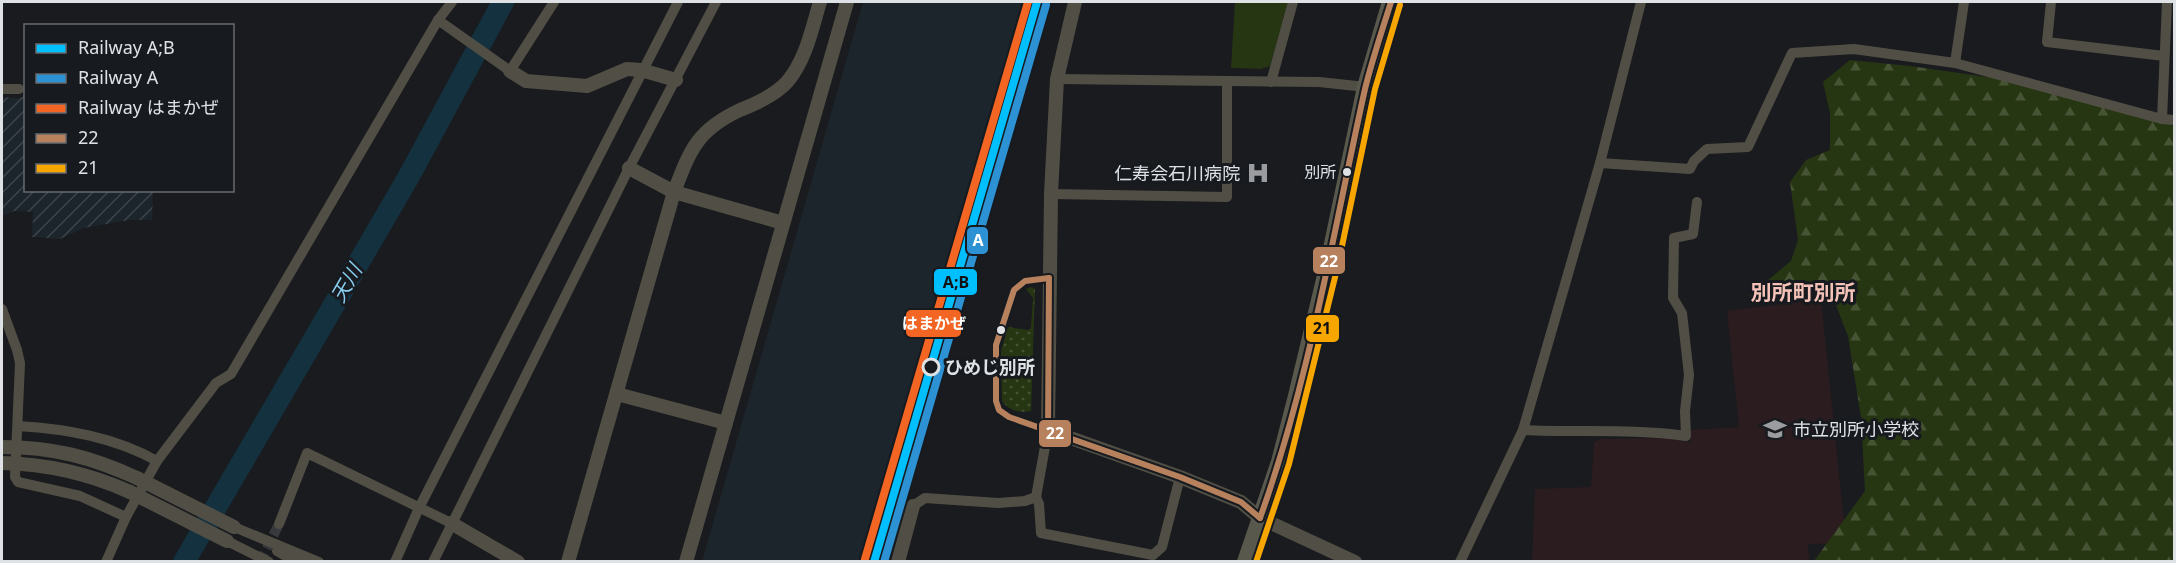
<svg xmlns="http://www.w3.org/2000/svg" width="2176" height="563" font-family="'Noto Sans','Noto Sans JP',sans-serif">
  <defs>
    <pattern id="industrial-furrows" width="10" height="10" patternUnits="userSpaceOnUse" patternTransform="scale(1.5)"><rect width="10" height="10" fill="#1c242c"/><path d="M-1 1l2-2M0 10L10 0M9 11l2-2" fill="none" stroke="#3d444a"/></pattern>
    <pattern id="forest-firs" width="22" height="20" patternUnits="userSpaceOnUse" patternTransform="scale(1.5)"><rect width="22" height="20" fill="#273612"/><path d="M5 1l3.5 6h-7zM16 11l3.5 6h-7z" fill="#465334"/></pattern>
    <pattern id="garden-dots" width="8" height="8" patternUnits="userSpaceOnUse" patternTransform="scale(1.5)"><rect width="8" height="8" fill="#273612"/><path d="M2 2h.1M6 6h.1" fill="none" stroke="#465334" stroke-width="1.8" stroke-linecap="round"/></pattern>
  </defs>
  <rect width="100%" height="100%" fill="#191b1e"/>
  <path fill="url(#industrial-furrows)" d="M25,96L26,190L153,191L152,220H129L84,228L60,239L32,237L33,212L14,211L2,216V97L19,98Z"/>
  <path fill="#2b1c1f" d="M1821,299L1846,543L1808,544L1809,561L1532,562L1535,489L1591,487L1594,442L1601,439L1671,438L1691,442V430L1739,427L1727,311Z"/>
  <path fill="#1c242c" d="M863,2H1027L935,315L865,561H702Z"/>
  <path fill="#273612" d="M1235,2H1288L1270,66L1261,69L1231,68Z"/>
  <path fill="url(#forest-firs)" d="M1850,60L1910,66L2050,86L2156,113L2174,127V561H1814L1865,491L1861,417L1848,336L1832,295L1819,291L1756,301L1749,296L1791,261L1798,240L1790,182L1806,160L1830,150V113L1823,82Z"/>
  <path fill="url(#garden-dots)" d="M1031,287L1035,289L1031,411C1020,413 1009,411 1002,401L1001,351L1008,327L1028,330L1031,328L1033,298L1026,289Z"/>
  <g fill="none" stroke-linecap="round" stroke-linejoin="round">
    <path stroke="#14313f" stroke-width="22" d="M184,562L408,178L503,2"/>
    <path stroke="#37393c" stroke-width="10" stroke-dasharray="10 5" stroke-linecap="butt" d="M260,562L279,524"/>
    <g stroke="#514f45" stroke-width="10">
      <path d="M2051,2L2047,42L2164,56"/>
      <path d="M438,20L510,71L554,2"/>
      <path d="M1955,63L1964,2"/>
      <path d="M1057,79L1319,82L1366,87"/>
      <path d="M1271,82L1293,2"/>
      <path d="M2,89H19"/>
      <path d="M2162,119L2167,2"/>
      <path d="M1600,163L1690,169L1694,161L1707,149L1748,147L1792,53L1854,49L1955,63L2162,119L2174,120"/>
      <path d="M1051,194L1227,197V81"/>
      <path d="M2,309L17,350L20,363L15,477L18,482L80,496L126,517"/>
      <path d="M18,426C67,429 114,437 157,461"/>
      <path d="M1523,430C1577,433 1632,428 1686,436L1685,411L1689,375L1682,313L1673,298L1674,238L1693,234L1697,202"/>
      <path d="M1036,497L1039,504L1041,533L1153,555L1162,547L1180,477"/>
      <path d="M913,506L925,498L998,503L1025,501L1036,497L1048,430"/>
      <path d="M279,524L307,453L451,523"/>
      <path d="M234,527L319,562"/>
      <path d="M227,541L269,562"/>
      <path d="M277,551L296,562"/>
      <path d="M106,562L126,517L157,461L216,383L231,374L438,20L452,2"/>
      <path d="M395,562L419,508L678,2"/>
      <path d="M433,562L629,168L716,2"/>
      <path d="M1460,562L1523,430L1600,163L1641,2"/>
    </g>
    <g stroke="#514f45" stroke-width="14">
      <path d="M1075,2L1057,79L1051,194L1048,430L1180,477L1241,502L1260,518L1355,562"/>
      <path d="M510,71L526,81L587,86L627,69L641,70L676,80"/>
      <path d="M629,168L674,192L783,223"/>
      <path d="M617,394L726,423"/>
      <path d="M2,447C53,447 91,457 137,478"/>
      <path d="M2,463C48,464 88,473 130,492"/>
      <path d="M451,523L518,562"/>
      <path d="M568,562L674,192C690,150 697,130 740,110C757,103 775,95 787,82C806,60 812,28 820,2"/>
      <path d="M686,562L847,2"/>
      <path d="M898,562L913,506"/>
    </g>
    <path stroke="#58584c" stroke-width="18" d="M1246,562L1280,462L1297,396L1329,263L1366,87L1391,2"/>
    <g stroke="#514f45" stroke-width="14">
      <path d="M137,478L234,527"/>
      <path d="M130,492L227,541"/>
    </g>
    <g stroke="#171b20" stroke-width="10">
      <g id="bus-1">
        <path d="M1049,278L1025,281L1014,290L996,345V401L999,410L1009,417L1180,477L1241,502L1260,518"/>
        <path d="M1048,430L1049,278"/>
        <path d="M1260,518C1310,379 1333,233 1365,89C1372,60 1382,31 1391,2"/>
      </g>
    </g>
    <g stroke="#171b20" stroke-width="10">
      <path id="bus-2" d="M1256,562L1289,464L1338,265L1375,89L1400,5"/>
    </g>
    <use href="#bus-1" stroke="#b6815c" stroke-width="6"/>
    <use href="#bus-2" stroke="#f7a600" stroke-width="6"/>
    <g stroke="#171b20" stroke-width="12">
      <path id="rail-1" d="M874,562L1037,2"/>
    </g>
    <g stroke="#171b20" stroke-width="12">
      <path id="rail-2" d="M884,562L1046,5"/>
    </g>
    <g stroke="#171b20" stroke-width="12">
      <path id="rail-3" d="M865,559L1028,2"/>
    </g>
    <use href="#rail-1" stroke="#00bfff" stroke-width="8"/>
    <use href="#rail-2" stroke="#2d92d3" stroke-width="8"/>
    <use href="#rail-3" stroke="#f26522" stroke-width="8"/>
  </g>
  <defs>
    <g id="hospital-bare" transform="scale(1.8)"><path d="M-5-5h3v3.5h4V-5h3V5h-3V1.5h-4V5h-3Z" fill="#9a9c9f" stroke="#171b20" stroke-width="2.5" paint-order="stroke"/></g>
    <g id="school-bare" transform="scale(1.8)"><path d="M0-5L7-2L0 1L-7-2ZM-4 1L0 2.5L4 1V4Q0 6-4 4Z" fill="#9a9c9f" stroke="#171b20" stroke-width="2.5" paint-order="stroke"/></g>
  </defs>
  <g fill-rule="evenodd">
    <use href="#hospital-bare" x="1258" y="173"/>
    <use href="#school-bare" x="1775" y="429"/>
  </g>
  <g fill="#dfe2e5" stroke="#171b20" stroke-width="2">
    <circle cx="1347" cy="172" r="5"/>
    <circle cx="1001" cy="330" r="5"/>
  </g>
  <circle fill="#171b20" stroke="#dfe2e5" stroke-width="3" cx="931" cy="367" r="8"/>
  <g text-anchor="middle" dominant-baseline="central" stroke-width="6" stroke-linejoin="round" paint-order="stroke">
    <g font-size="16" fill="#dfe2e5" stroke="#171b20" text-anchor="end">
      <text x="1336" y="172">別所</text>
    </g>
    <g font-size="18" fill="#dfe2e5" stroke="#171b20" text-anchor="end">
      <text x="1240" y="173">仁寿会石川病院</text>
      <text x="1793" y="429" text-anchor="start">市立別所小学校</text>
    </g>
    <g font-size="18" font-weight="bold" fill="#dfe2e5" stroke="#171b20" text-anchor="start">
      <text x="945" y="367">ひめじ別所</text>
    </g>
    <g font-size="20" font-style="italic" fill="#88cef2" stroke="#171b20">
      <text transform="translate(346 283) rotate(-60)">天川</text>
    </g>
    <g font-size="21" font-weight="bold" fill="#f5c2b8" stroke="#171b20">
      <text x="1803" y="292">別所町別所</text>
    </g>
  </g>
  <g stroke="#171b20" stroke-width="2">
    <rect x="966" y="226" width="23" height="29" rx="6" fill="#2d92d3"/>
    <rect x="1312" y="246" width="34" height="29" rx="6" fill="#b6815c"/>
    <rect x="933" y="268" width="45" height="28" rx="6" fill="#00bfff"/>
    <rect x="905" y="309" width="57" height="29" rx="6" fill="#f26522"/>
    <rect x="1305" y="314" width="35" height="29" rx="6" fill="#f7a600"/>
    <rect x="1038" y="419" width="34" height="29" rx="6" fill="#b6815c"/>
  </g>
  <g font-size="16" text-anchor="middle" font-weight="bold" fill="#fff">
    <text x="978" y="246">A</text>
    <text x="1329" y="267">22</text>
    <text x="934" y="329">はまかぜ</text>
    <text x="1055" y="439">22</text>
  </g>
  <g font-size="16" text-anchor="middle" font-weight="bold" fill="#111">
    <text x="956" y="288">A;B</text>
    <text x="1322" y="334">21</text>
  </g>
  <rect width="2176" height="563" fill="none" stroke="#dfe2e5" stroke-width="6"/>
  <rect x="24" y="24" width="210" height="168" fill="#171b20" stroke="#676b6f" stroke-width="1.5"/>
  <rect x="36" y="44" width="30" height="9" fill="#00bfff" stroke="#676b6f" stroke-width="1.5"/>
  <text x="78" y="54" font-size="18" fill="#dfe2e5">Railway A;B</text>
  <rect x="36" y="74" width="30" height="9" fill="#2d92d3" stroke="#676b6f" stroke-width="1.5"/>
  <text x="78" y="84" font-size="18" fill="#dfe2e5">Railway A</text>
  <rect x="36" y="104" width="30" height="9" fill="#f26522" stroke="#676b6f" stroke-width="1.5"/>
  <text x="78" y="114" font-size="18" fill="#dfe2e5">Railway はまかぜ</text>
  <rect x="36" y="134" width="30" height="9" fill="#b6815c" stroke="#676b6f" stroke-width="1.5"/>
  <text x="78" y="144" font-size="18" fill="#dfe2e5">22</text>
  <rect x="36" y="164" width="30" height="9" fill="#f7a600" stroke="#676b6f" stroke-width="1.5"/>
  <text x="78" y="174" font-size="18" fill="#dfe2e5">21</text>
</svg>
